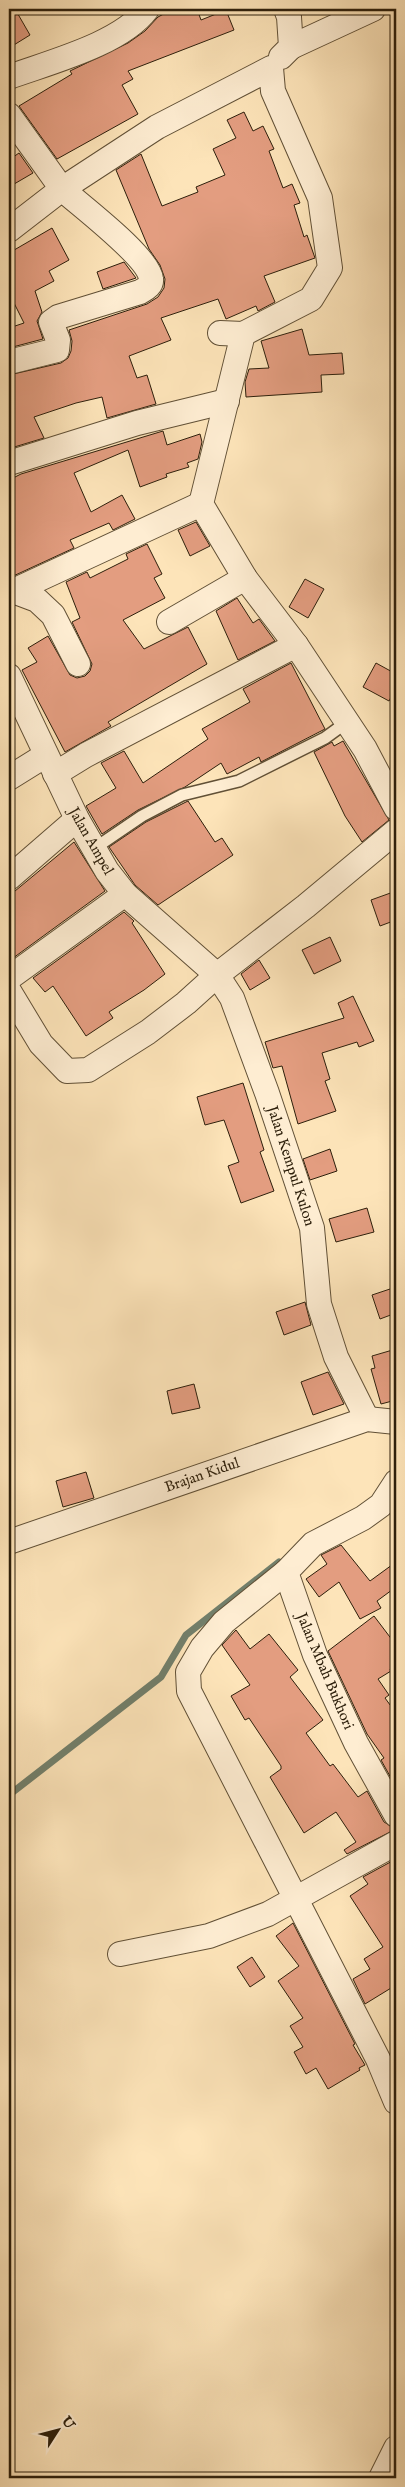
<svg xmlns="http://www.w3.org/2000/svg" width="405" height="2487" font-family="'IM FELL English',serif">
  <rect width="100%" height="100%" fill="#fde4b9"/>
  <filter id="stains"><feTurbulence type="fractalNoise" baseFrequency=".004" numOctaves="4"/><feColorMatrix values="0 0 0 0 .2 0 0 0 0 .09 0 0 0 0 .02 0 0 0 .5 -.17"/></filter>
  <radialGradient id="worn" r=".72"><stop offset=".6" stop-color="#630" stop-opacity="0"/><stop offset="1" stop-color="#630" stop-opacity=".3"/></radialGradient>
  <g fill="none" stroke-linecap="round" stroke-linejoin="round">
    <path stroke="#727f6b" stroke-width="7" d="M9,1795L161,1677L186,1635L279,1562"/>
  </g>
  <g fill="#e39d80" stroke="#2d1f0b">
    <path d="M9,9H15L30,35L9,48Z"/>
    <path d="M173,9H197L201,20L226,10L234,30L128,71L133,79L122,85L138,114L57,159L19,106L72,74L70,71L128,43L145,31L158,17Z"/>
    <path d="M244,112L253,131L263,126L274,149L269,151L283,188L292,184L300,203L294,205L304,237L307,235L315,258L264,276L275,302L258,311L256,306L226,319L218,299L161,318L171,340L129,356L137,378L147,375L156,404L107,418L102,397L76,403L34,417L44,438L11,448L9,442V375L61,363L68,358L71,351L72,341L69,330L147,304L158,297L164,288L165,279L160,265L149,249L116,170L141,154L162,206L198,192L196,187L225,175L213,149L236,138L227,120Z"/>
    <path d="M19,153L33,173L9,187V160Z"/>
    <path d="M52,228L69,260L49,271L54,281L35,291L42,312L37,321L43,339L9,348V328L24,323L9,293V253Z"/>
    <path d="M124,262L136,278L103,289L97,272Z"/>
    <path d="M302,329L309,355L342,353L344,374L321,375L322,392L246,397L245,382L249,369L269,368L261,341Z"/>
    <path d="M163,431L167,445L200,434L202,442L198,459L187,463L189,467L166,474L167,477L140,487L128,450L74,473L91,512L122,495L135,519L113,530L109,523L70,540L74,548L9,578V480L21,474Z"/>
    <path d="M196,522L210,546L190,556L178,530Z"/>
    <path d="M147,544L162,574L154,578L165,598L123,620L144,649L188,627L207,664L108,722L111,726L65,752L22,670L37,662L28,648L48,636L70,675L77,678L85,676L90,671L92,664L72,622L80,618L66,582L87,572L90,578L128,559L126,554Z"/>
    <path d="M305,579L324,589L308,618L289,607Z"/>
    <path d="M237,598L253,623L259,619L275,641L238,660L216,611Z"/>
    <path d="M291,663L325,729L261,762L259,757L227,774L221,763L185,787L138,810L102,834L86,806L116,788L101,763L124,751L143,783L208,739L202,729L250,702L243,689Z"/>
    <path d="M376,663L396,674V688L389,701L363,687Z"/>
    <path d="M343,741L389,820L362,842L345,816L314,752L332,742L334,746Z"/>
    <path d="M188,801L215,842L222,838L233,855L158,905L135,885L109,847L146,822Z"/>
    <path d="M74,842L105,891L9,961V896Z"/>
    <path d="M396,891V920L380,926L371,900Z"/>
    <path d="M124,912L134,921L132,923L165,974L144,990L109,1012L113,1018L86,1036L53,986L45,992L33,978Z"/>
    <path d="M330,937L341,961L314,974L302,950Z"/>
    <path d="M259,960L270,978L250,990L241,974Z"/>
    <path d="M353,996L374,1041L359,1047L357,1042L322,1053L330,1079L325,1081L336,1111L298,1124L282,1066L273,1068L265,1042L344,1018L338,1003Z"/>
    <path d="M243,1083L264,1150L260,1152L274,1191L241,1203L228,1166L239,1162L224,1120L205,1125L197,1097Z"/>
    <path d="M330,1149L337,1171L310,1180L303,1159Z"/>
    <path d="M367,1208L374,1232L336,1242L329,1219Z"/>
    <path d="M396,1287V1313L380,1319L372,1295Z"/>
    <path d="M305,1302L311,1325L284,1335L276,1312Z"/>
    <path d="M396,1349V1400L381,1404L371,1369L375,1368L372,1356Z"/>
    <path d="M328,1372L344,1404L313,1415L301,1382Z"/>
    <path d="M194,1384L200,1408L172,1414L167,1391Z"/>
    <path d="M86,1472L94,1498L63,1507L56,1481Z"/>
    <path d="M341,1545L370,1581L396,1562V1587L377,1601L381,1608L360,1619L339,1582L319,1597L306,1579L327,1564L321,1555Z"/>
    <path d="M374,1616L396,1645V1665L390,1669L391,1671L378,1679L389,1695L385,1698L396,1713V1787L381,1760L384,1758L367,1734L328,1651Z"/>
    <path d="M236,1630L250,1649L269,1634L298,1670L290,1677L323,1720L306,1733L330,1766L333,1764L358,1797L367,1791L384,1822L396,1829L347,1854L344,1850L356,1842L336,1812L304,1833L270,1777L281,1769V1766L249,1718L245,1720L231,1696L250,1685L222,1645Z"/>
    <path d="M396,1859V1985L365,2004L353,1979L370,1969L364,1959L383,1947L350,1896L368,1884L363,1877Z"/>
    <path d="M293,1923L355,2044L353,2045L365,2065L359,2068L360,2070L328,2089L316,2068L306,2074L294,2052L303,2047L290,2026L303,2018L278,1981L299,1966L276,1936Z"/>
    <path d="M252,1957L265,1977L250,1987L237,1967Z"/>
  </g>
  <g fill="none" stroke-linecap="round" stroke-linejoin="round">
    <g stroke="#615036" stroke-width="14">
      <path id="lane" d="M95,848L142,816L182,795L239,781L325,738L347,722"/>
    </g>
    <g stroke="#615036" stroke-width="26">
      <g id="street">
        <path d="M291,47L373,9"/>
        <path d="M281,57L291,47L289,17L286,9"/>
        <path d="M9,77C50,62 121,44 147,9"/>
        <path d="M9,115L62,189L157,127L271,68L273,91L320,198L330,268L311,299L243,334L201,504L245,578L296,645L365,749L396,808"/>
        <path d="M9,230L62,189C81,206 149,257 151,279C152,286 145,289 140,292L58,317L51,322L58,340L57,350L9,362"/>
        <path d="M220,333L243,334"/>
        <path d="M9,463L137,423L227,401"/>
        <path d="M13,591L37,600L53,615L78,664"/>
        <path d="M9,593L201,504"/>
        <path d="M169,622L245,578"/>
        <path d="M9,676L77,819L107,871L125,894L217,975L232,998L267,1093L312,1228L319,1304L336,1357L367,1419"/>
        <path d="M55,774L86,755L296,645"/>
        <path d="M9,778L46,755"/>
        <path d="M9,878L77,819"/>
        <path d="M9,978L125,894"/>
        <path d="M9,991L41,1044L67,1071L88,1070L148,1032L186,1003L217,975L306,906L396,831"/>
        <path d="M396,1482L381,1505L363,1518L313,1544L286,1572L315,1655L356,1743L396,1815"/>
        <path d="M9,1542L367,1419L396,1422"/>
        <path d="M286,1572L224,1622L202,1648L188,1672L189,1691L378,2059L396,2102"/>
        <path d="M120,1954L209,1936L268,1914L396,1843"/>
        <path d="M381,2478L396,2448"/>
      </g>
    </g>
    <use href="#lane" stroke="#feedd2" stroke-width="11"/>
    <use href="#street" stroke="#feedd2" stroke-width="24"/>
  </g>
  <g text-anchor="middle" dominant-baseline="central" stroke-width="5" stroke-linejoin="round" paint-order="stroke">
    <g font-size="15" fill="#2d1f0b" stroke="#feedd2">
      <text transform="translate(91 841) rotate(60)">Jalan Ampel</text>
      <text transform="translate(291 1166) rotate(72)">Jalan Kempul Kulon</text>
      <text transform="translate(202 1475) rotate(-19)">Brajan Kidul</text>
      <text transform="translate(325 1671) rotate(67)">Jalan Mbah Bukhori</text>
    </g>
  </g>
  <rect width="405" height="2487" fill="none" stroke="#fde4b9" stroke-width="30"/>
  <rect x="10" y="10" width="385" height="2467" fill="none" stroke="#2d1f0b" stroke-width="2.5"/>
  <rect x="15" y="15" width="375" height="2457" fill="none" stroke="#2d1f0b"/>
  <g transform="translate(58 2430) rotate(54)" stroke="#feedd2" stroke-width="4" paint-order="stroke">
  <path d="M0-4L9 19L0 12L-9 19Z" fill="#2d1f0b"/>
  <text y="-8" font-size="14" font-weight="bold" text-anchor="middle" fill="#2d1f0b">U</text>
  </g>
  <rect width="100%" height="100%" filter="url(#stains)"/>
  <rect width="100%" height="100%" fill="url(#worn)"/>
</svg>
